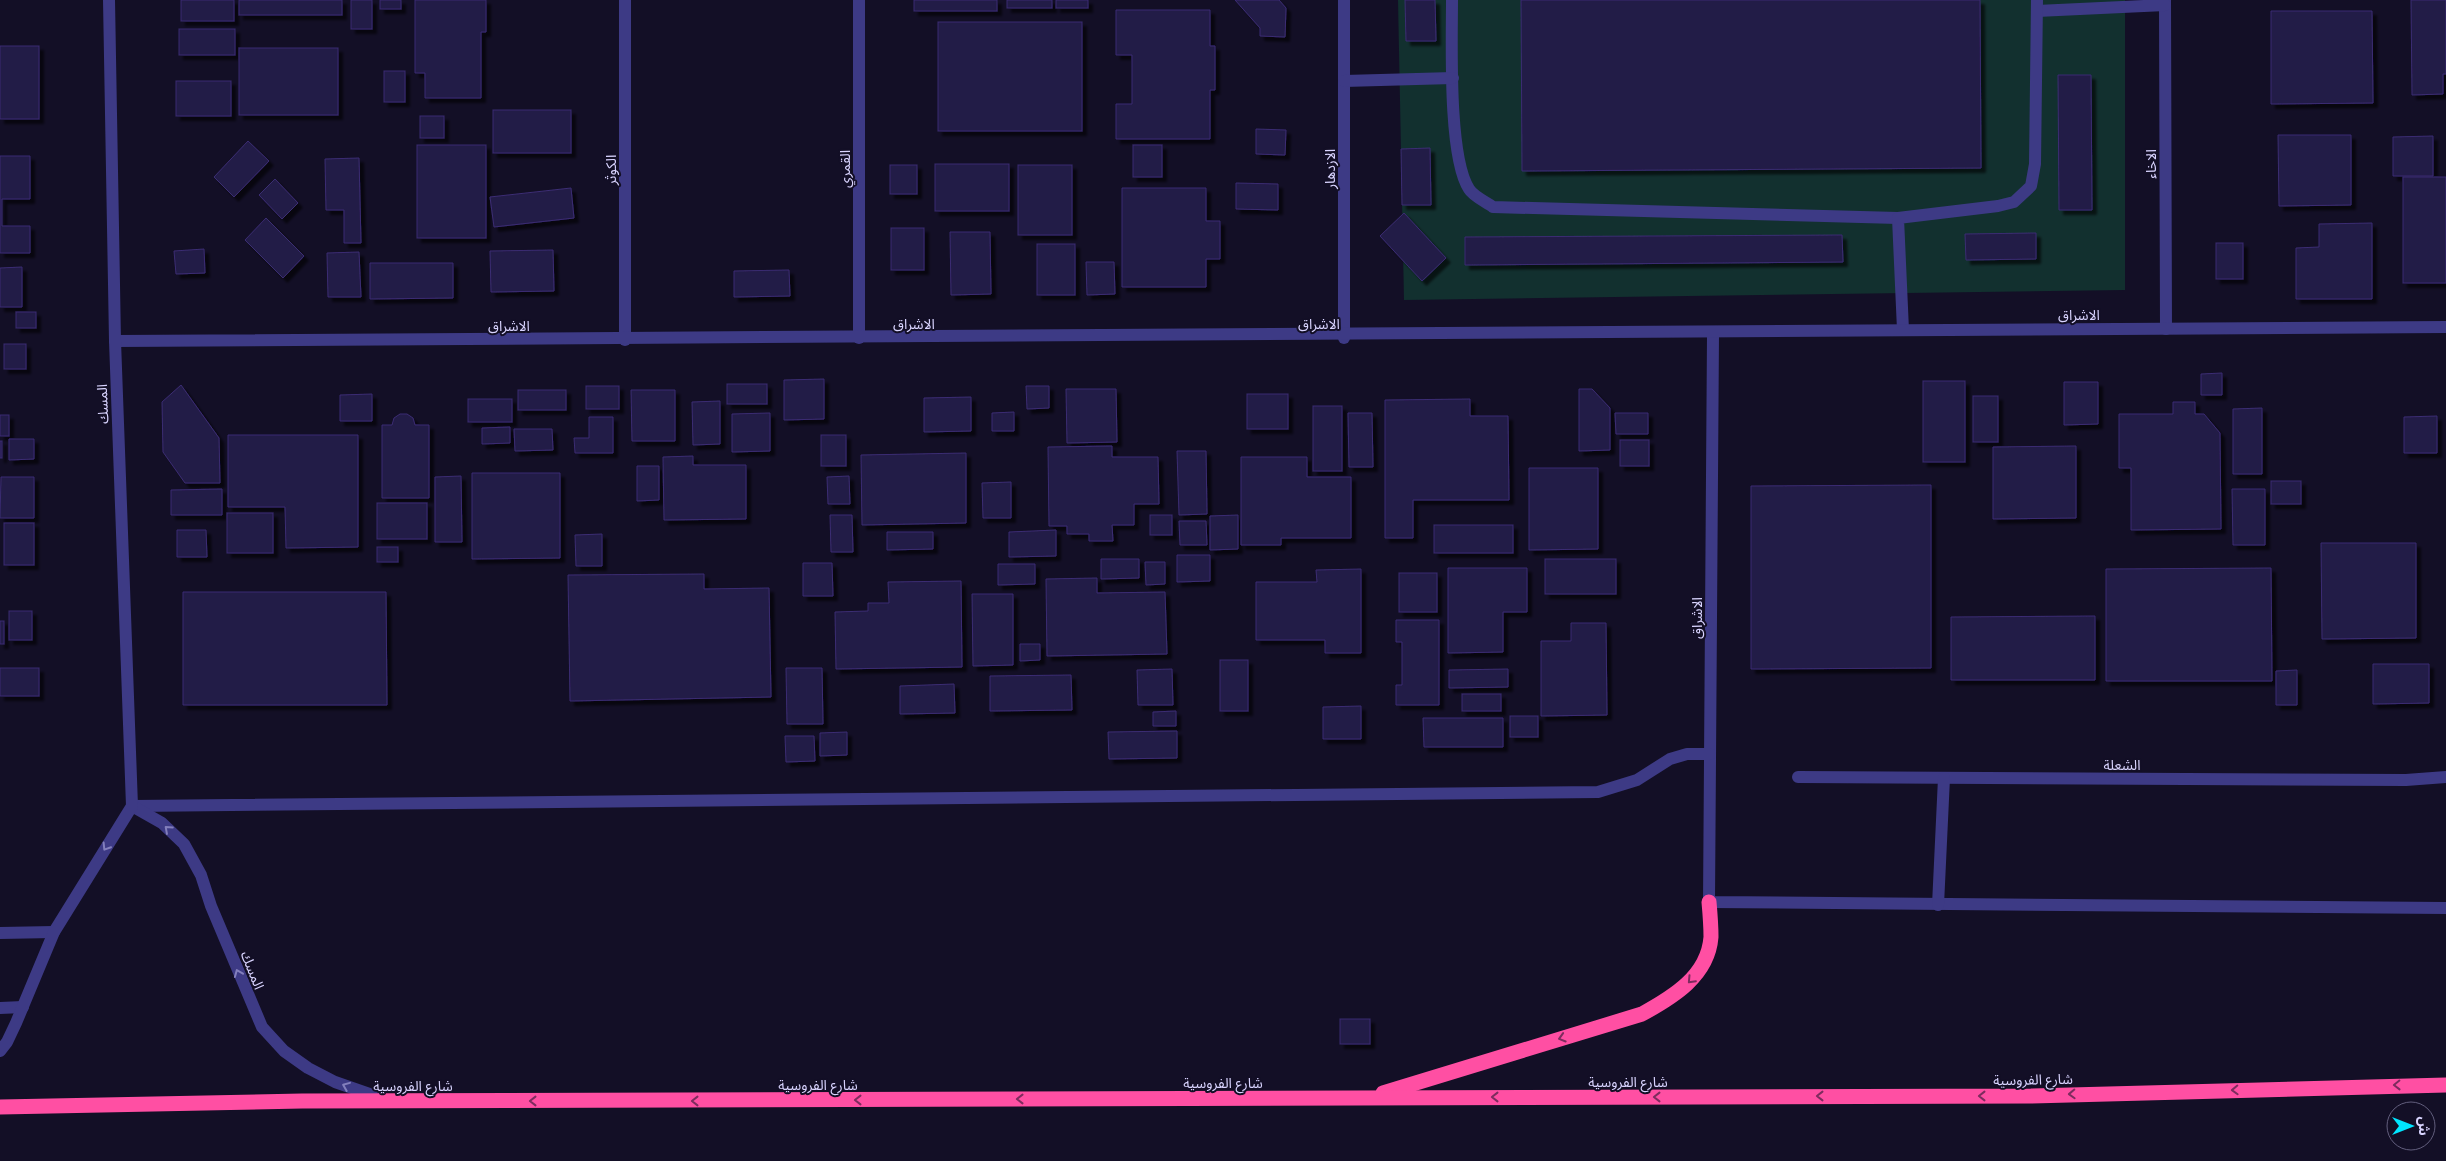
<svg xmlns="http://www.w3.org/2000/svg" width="2446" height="1161" font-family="'Open Sans','Noto Sans Arabic',sans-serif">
  <defs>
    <filter id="shadow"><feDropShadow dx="4.5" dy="4.5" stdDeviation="1" flood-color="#0009"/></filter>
  </defs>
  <rect width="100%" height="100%" fill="#130f26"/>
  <path fill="#12302f" d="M1398,0H2125V290L1404,300Z"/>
  <g fill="#241b47" stroke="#3b2d73" filter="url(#shadow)">
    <rect x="181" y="0" width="53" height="21"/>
    <rect x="239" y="0" width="103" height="15"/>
    <rect x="351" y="0" width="21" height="29"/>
    <rect x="380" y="0" width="21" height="9"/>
    <path d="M415,0H486V32H481V98H425V73H415Z"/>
    <rect x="914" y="0" width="83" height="11"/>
    <rect x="1007" y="0" width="45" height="8"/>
    <rect x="1056" y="0" width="32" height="8"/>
    <path d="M1235,0H1279L1286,8L1285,37L1260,36V28Z"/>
    <path d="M1405,0H1435L1436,41H1406Z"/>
    <path d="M1521,0H1980L1981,168L1522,171Z"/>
    <path d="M2411,0H2446V74H2443V94L2412,95Z"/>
    <path d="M1116,10H1210V46H1215V90H1210V139H1116V104H1132V55H1116Z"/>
    <path d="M2271,11H2372L2373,103L2271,104Z"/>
    <rect x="938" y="22" width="144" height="109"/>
    <rect x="179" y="29" width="56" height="26"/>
    <rect x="0" y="46" width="39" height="73"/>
    <rect x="239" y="48" width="99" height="67"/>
    <rect x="384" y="71" width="21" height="31"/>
    <path d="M2058,75H2091L2092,210H2059Z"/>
    <rect x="176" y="81" width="55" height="35"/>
    <rect x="493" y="110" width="78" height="43"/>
    <rect x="420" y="116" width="24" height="22"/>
    <path d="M1256,129L1286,130L1285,155L1256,154Z"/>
    <path d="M2278,135H2351V205L2279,206Z"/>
    <path d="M2433,136V176H2393V137Z"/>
    <path d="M248,141L269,161L234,197L214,177Z"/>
    <rect x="417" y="145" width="69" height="93"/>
    <rect x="1133" y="145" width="29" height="32"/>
    <path d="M1430,148L1431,205H1402L1401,149Z"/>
    <path d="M0,156H30V199H2V226H30V253H0Z"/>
    <path d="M359,158L361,243H344V210H326L325,159Z"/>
    <rect x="935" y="164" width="74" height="47"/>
    <rect x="890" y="165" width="27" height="29"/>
    <rect x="1018" y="165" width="54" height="70"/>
    <rect x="2403" y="177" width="43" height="106"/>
    <path d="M275,179L298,203L282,219L259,195Z"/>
    <path d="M1236,183L1278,184V210L1236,209Z"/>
    <path d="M571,188L574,218L494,227L490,197Z"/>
    <path d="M1122,188H1206V221H1220V259H1206V287H1122Z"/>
    <path d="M1404,213L1446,258L1422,281L1380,236Z"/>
    <path d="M266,218L304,256L283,278L245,240Z"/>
    <path d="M2372,223V299H2296V248L2319,247V224Z"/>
    <rect x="891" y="228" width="33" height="42"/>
    <path d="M950,232H990L991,294L951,295Z"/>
    <path d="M2036,233V259L1966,260L1965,234Z"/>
    <path d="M1842,235L1843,262L1465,265V237Z"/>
    <rect x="2216" y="243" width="27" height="36"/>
    <rect x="1037" y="244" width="38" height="51"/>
    <path d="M204,249L205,273L176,274L174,251Z"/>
    <path d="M553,250L554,291L491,292L490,251Z"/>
    <path d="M359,252L361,297H328L327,253Z"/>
    <path d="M1086,262H1114L1115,294L1087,295Z"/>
    <path d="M370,263H453V298L370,299Z"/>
    <path d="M22,267V307H0V268Z"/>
    <path d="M789,270L790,296L734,297V271Z"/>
    <rect x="16" y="312" width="20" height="16"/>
    <rect x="4" y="344" width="22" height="25"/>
    <path d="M2222,373V395H2201V374Z"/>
    <path d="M824,379V419L784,420V380Z"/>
    <rect x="1923" y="381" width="42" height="81"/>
    <path d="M2064,382H2098V424L2064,425Z"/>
    <rect x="727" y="384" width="40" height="20"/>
    <path d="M181,385L219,438L220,483H185L163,452L162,402Z"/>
    <rect x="586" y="386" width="33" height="23"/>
    <path d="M1026,386H1049V408L1027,409Z"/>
    <path d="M1066,389H1116L1117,442L1067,443Z"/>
    <path d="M1579,389H1592L1610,408V450L1579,451Z"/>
    <rect x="518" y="390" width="48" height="20"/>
    <path d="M631,390H675V441H632Z"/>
    <path d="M372,394V421H340V395Z"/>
    <rect x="1247" y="394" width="41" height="35"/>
    <rect x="1973" y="396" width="25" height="46"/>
    <path d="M971,397V431L924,432V398Z"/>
    <rect x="468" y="399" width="44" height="23"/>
    <path d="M1470,399V416H1508L1509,500H1413V538H1385V400Z"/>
    <path d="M720,401V444L693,445L692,402Z"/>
    <path d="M2173,402H2195V414H2204L2220,433L2221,529L2131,530V468H2119V414H2173Z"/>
    <rect x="1313" y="406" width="29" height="65"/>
    <path d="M2262,408V474H2233V409Z"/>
    <path d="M1014,412V431H992V413Z"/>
    <path d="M770,413V451L732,452V414Z"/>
    <path d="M1348,413H1372L1373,467H1349Z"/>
    <path d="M1615,413H1648V434H1616Z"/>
    <path d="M400,414H407L413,418L415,425H429V498H382V425H392L394,418Z"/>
    <rect x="0" y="415" width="9" height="21"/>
    <path d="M2437,416V453H2404V417Z"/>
    <path d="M589,417H613V453H575L574,438H589Z"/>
    <path d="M510,427V443L482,444V428Z"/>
    <path d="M514,429H552L553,450L515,451Z"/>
    <path d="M228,435H358V547L286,548L285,507H228Z"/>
    <rect x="821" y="435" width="25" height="31"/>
    <path d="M9,439H34V459L9,460Z"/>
    <rect x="1620" y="440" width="29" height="26"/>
    <rect x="0" y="441" width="2" height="17"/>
    <path d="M1112,446V457H1158L1159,504H1134V525H1112L1113,541H1089V534H1067V526H1049L1048,447Z"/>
    <path d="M2076,446V518L1993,519V447Z"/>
    <path d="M1177,451H1206L1207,514L1179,515Z"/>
    <path d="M966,453V523L862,525L861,455Z"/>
    <path d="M693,456V465H746V519L664,520L663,457Z"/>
    <path d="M1241,457H1307V477H1351V538H1281V545H1241Z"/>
    <path d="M637,466H659V500L637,501Z"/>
    <path d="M1529,468H1598V549L1529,550Z"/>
    <path d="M472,473H560V558L472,559Z"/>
    <path d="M461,476L462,542H435V477Z"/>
    <path d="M849,476L850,504H828L827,477Z"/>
    <path d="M1,477H34V518H0Z"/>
    <rect x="2271" y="481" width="30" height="23"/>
    <path d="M1011,482V518H983L982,483Z"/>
    <path d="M1931,485V668L1751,669V486Z"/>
    <path d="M222,489V515H171V490Z"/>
    <path d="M2232,489H2265V545H2233Z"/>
    <rect x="377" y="503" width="50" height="36"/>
    <rect x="227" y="513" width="46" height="40"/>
    <path d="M830,515H852L853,552H831Z"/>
    <rect x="1150" y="515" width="22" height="20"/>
    <path d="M1238,515V549L1210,550V516Z"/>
    <path d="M1179,521H1206L1207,545H1180Z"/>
    <rect x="4" y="523" width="30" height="42"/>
    <rect x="1434" y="525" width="79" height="28"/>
    <path d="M177,530H206L207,557H177Z"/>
    <path d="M1056,530V556L1009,557V532Z"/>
    <path d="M887,532H933V549L887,550Z"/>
    <path d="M602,534V566H576L575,535Z"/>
    <path d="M2321,543H2416V638L2322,639Z"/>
    <rect x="377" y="547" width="21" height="15"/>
    <path d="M1177,555H1210V581L1177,582Z"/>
    <path d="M1101,559H1139V578L1101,579Z"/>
    <rect x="1545" y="559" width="71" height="35"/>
    <path d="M1145,562H1165V584L1146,585Z"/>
    <path d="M803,563H832L833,596H803Z"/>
    <path d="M998,564H1035V584L998,585Z"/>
    <path d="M1448,568H1527V612H1503V652L1448,653Z"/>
    <path d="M2271,568L2272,681H2106V569Z"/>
    <path d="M1361,569V653H1325V640H1256V582H1317L1316,570Z"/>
    <rect x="1399" y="573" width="38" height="39"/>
    <path d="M704,574V589L769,588L771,697L570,701L568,575Z"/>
    <path d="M1097,578V593L1165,592L1167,654L1047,656L1046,579Z"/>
    <path d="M961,581L962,667L836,669L835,612L868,611V603H889L888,582Z"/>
    <path d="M183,592H386L387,705H183Z"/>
    <path d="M972,594H1013V665L973,666Z"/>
    <rect x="9" y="611" width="23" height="29"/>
    <path d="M2095,616V680H1951V617Z"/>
    <path d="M1396,620H1439V705H1396V685H1402V642H1396Z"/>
    <rect x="0" y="621" width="4" height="23"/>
    <path d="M1571,623H1606L1607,715L1541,716V641H1571Z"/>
    <path d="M1020,644H1040V660L1020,661Z"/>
    <rect x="1220" y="660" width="28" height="51"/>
    <path d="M2373,664H2429V703L2373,704Z"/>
    <rect x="0" y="668" width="39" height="28"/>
    <path d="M786,668H822L823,724H787Z"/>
    <path d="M1172,669L1173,705H1138L1137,670Z"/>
    <path d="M1508,669V687L1449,688V670Z"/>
    <path d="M2297,670V705H2276V671Z"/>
    <path d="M1071,675L1072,710L990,711V676Z"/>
    <path d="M954,684L955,713L900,714V686Z"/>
    <rect x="1462" y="694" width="39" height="17"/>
    <path d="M1361,706V739H1323V707Z"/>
    <path d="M1176,711V726H1153V712Z"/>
    <rect x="1510" y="716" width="28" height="21"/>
    <path d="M1423,718H1503V747H1424Z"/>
    <path d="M1177,731V758L1109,759L1108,732Z"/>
    <path d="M847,732V755L820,756V733Z"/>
    <path d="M785,736H814L815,761L786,762Z"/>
    <rect x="1340" y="1019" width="30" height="25"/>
  </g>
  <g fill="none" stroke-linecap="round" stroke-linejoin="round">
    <g stroke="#3d3a85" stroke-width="12">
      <path d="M625,0V340"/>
      <path d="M859,0V338"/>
      <path d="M1344,0V338"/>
      <path d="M1452,0C1452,41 1448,157 1469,189C1473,196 1486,202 1493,207L1898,218"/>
      <path d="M2165,0L2166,329"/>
      <path d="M2037,11L2165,5"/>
      <path d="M1344,81L1453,78"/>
      <path d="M1903,330L1898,218L1998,206L2014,202L2031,186L2035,164L2037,0"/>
      <path d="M1713,335L1709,902L2446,908"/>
      <path d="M115,341C892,339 1669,335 2446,327"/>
      <path d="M1798,777L2406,780L2446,777"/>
      <path d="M132,806L1598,792L1637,780L1670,759L1687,754H1710"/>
      <path d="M132,806L162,823L184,844L201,875L211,906L262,1027L284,1051L308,1068L335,1082L378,1097"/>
      <path d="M1938,905L1944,778"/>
      <path d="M0,933L54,932"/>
      <path d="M0,1008L23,1007"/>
      <path d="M0,1051L7,1042L16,1023L54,932L132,806L115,341L109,0"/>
    </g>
    <g stroke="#ff4fa3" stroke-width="15">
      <path d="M1383,1093L1642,1014C1673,997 1708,976 1711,937C1711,925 1710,913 1709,902"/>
      <path d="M0,1107L302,1101L2031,1096L2446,1085"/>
    </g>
  </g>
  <defs><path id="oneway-chevron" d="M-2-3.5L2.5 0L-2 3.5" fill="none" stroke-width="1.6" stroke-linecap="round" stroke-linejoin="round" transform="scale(1.25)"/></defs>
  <g stroke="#837fbc">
    <use href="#oneway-chevron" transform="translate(168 829) rotate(-138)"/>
    <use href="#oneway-chevron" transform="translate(106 847) rotate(122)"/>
    <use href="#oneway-chevron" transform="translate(238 973) rotate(-112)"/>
    <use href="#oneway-chevron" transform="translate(346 1086) rotate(-158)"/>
  </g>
  <g stroke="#7d2c5e">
    <use href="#oneway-chevron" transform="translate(1691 980) rotate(133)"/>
    <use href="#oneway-chevron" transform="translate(1562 1038) rotate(163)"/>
    <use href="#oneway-chevron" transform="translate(2397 1085) rotate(179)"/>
    <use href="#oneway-chevron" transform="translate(2235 1090) rotate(178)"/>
    <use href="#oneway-chevron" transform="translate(2072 1094) rotate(178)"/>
    <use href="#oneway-chevron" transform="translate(1820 1096) rotate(180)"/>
    <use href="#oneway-chevron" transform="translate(1982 1096) rotate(180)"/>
    <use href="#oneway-chevron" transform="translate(1495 1097) rotate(180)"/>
    <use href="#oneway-chevron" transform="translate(1657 1097) rotate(180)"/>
    <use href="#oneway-chevron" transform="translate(1020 1099) rotate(180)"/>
    <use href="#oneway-chevron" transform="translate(858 1100) rotate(180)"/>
    <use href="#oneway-chevron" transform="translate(533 1101) rotate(180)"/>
    <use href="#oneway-chevron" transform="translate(695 1101) rotate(180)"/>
  </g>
  <g text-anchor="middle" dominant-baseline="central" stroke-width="4" stroke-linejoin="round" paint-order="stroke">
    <g font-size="14" fill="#d9d4ff" stroke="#130f26">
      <text transform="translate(2150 164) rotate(-90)">الاخاء</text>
      <text transform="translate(844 169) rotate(-90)">القمري</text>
      <text transform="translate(1329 169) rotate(-90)">الازدهار</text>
      <text transform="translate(610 170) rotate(-90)">الكوثر</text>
      <text x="2079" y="314">الاشراق</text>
      <text x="914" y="323">الاشراق</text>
      <text x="1319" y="323">الاشراق</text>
      <text x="509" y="325">الاشراق</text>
      <text transform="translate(102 404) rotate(-92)">المسك</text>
      <text transform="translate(1696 618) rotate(-90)">الاشراق</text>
      <text x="2122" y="764">الشعلة</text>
      <text transform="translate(253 970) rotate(68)">المسك</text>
      <text transform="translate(2033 1079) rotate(-1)">شارع الفروسية</text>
      <text x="1628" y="1081">شارع الفروسية</text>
      <text x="1223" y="1082">شارع الفروسية</text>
      <text x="818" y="1084">شارع الفروسية</text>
      <text x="413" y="1085">شارع الفروسية</text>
    </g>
  </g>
  <g transform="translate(2411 1126) rotate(90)"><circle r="24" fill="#130f26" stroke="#625e7d"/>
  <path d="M0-4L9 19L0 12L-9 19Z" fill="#00e5ff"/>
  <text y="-8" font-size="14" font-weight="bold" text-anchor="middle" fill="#d9d4ff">ش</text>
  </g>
</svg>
